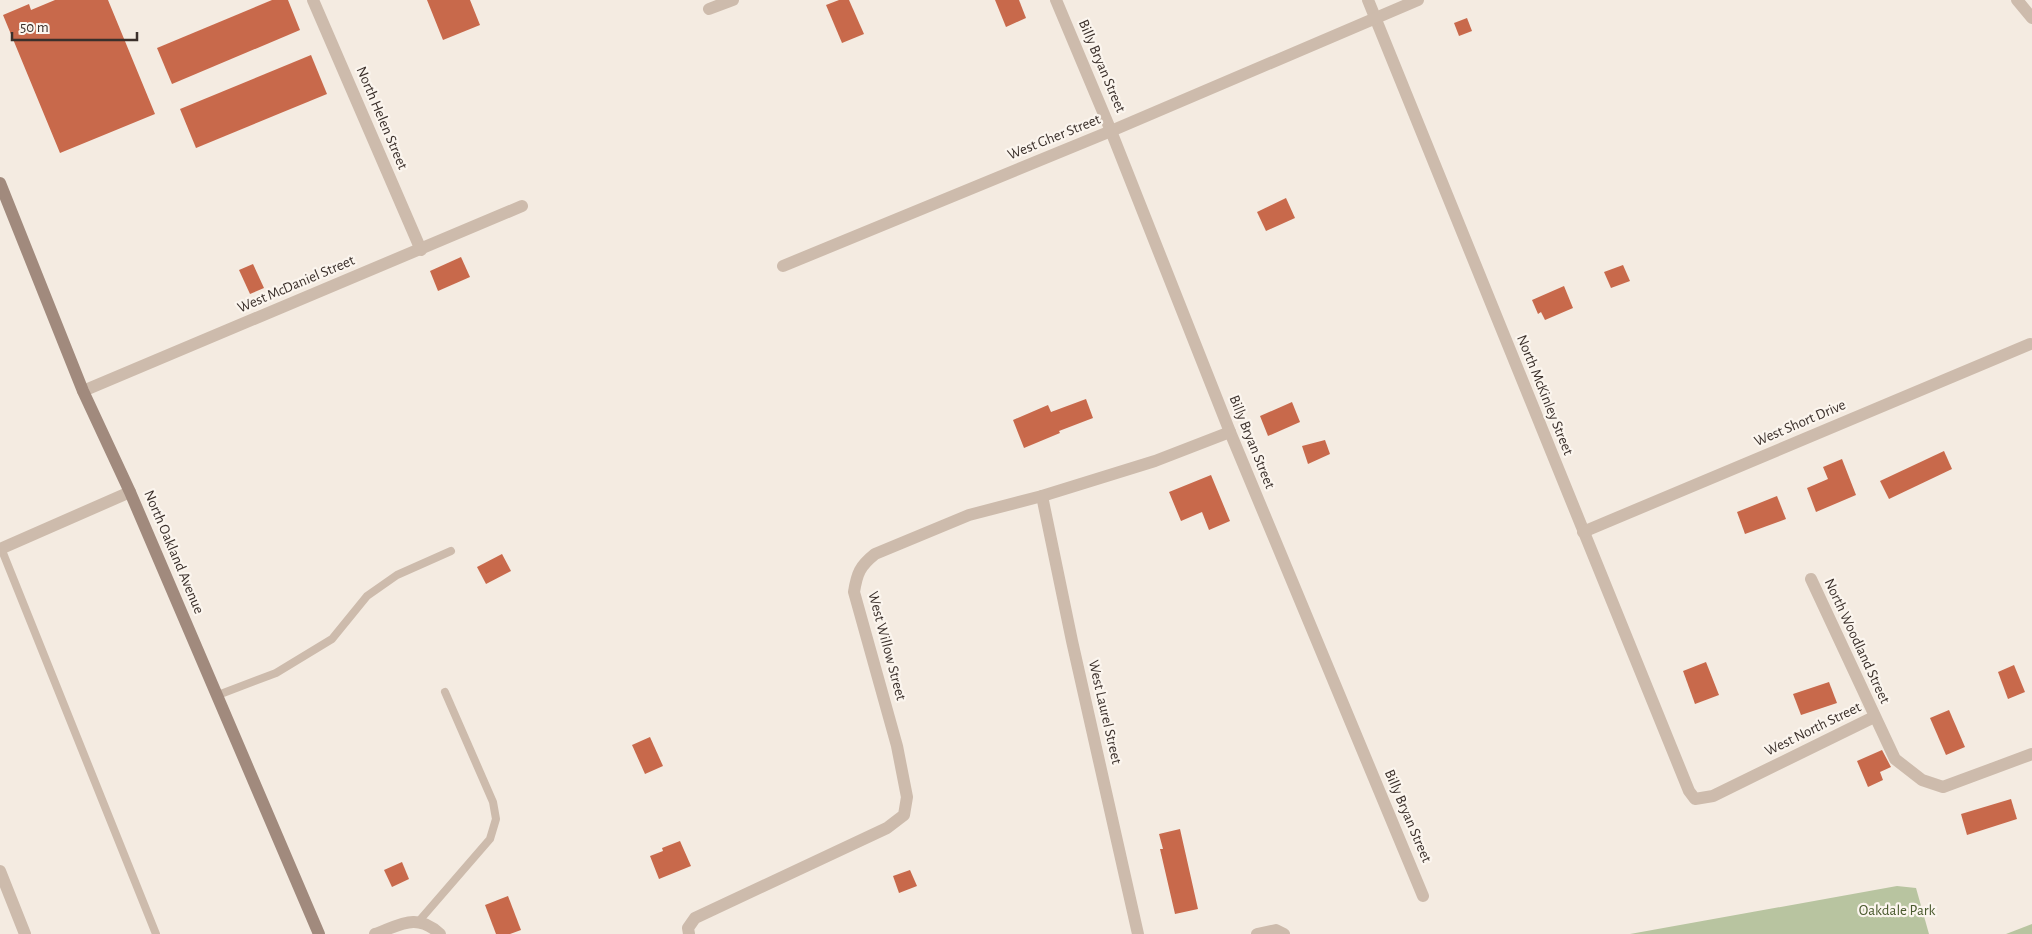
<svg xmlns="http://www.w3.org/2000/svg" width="2032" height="934" font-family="'Alegreya Sans',sans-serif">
  <rect width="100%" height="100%" fill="#f4ebe1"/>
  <g fill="#b8c4a0">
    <path d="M1897,886L1916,888L1929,934H1630Z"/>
    <path d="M2032,924V934H2006Z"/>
  </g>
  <g fill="#c8694b">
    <path d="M55,0H108L155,114L60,153L3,15L29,4L31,10Z"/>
    <path d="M272,0H288L300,30L172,84L157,48Z"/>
    <path d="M427,0H470L480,25L443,40Z"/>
    <path d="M839,0H849L864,34L842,43L826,5Z"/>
    <path d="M995,0H1019L1026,18L1006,27Z"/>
    <path d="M1467,18L1472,31L1459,36L1454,23Z"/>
    <path d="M311,55L327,94L196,148L180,109Z"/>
    <path d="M1286,198L1295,218L1266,231L1257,212Z"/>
    <path d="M461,257L470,277L438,291L430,271Z"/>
    <path d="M253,264L264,288L250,294L239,270Z"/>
    <path d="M1623,265L1630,281L1611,288L1604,272Z"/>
    <path d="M1564,286L1573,308L1545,320L1541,312L1538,314L1532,300Z"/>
    <path d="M1086,399L1093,418L1059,431L1060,433L1024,448L1013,420L1048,405L1051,412Z"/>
    <path d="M1292,402L1300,422L1268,436L1260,416Z"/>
    <path d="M1325,440L1330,454L1308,464L1302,446Z"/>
    <path d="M1944,451L1952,469L1889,499L1880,481Z"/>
    <path d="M1842,459L1856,495L1816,512L1807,488L1828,479L1823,467Z"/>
    <path d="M1211,475L1230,521L1209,530L1202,512L1181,521L1169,492Z"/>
    <path d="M1777,496L1786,519L1745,534L1737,512Z"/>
    <path d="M502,554L511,571L486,584L477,567Z"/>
    <path d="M1706,662L1719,695L1695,704L1683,671Z"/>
    <path d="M2014,665L2025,692L2008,699L1998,672Z"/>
    <path d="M1829,682L1837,703L1801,715L1793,694Z"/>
    <path d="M1949,710L1965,747L1946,755L1930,718Z"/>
    <path d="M650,737L663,766L645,774L632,745Z"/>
    <path d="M1882,750L1891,767L1880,772L1883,780L1868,787L1857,761Z"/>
    <path d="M2011,799L2017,819L1967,835L1961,814Z"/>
    <path d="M1180,829L1198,909L1175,914L1160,849H1163L1159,834Z"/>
    <path d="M680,841L691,866L659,879L650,856L663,851L662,848Z"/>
    <path d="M402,862L409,879L392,887L384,870Z"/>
    <path d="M910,870L917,886L899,893L893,876Z"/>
    <path d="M508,896L521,930L510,934H496L485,905Z"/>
  </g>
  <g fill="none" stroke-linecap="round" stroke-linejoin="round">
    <g stroke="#cdbbac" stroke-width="8">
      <path d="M1,548L156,934"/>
      <path d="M218,695L276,673L332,639L367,596L397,575L451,551"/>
      <path d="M419,921L490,839L496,819L493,802L445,692"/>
    </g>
    <g stroke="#cdbbac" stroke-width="12">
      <path d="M313,0L421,250"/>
      <path d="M1056,0L1111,131L1230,432L1423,896"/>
      <path d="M1368,0L1689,791L1695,799L1713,796L1874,717"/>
      <path d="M2017,0L2032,18"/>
      <path d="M709,9L733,0"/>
      <path d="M783,266L1111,131L1418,0"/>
      <path d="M83,391L522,206"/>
      <path d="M1042,496L1072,641L1138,934"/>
      <path d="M1583,532L2030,344"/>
      <path d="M0,549L130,492"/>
      <path d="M1811,579L1895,759L1922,780L1943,787L2032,754"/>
      <path d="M0,871L25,934"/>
      <path d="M375,934C400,925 417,912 440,934"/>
      <path d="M689,934L688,928L695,918L887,828L904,815L907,797L897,746L854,592C857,573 860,566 875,554L969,515L1042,496L1155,461L1230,432"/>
      <path d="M1257,934L1276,930L1284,934"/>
    </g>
    <path stroke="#a18a7d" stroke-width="12" d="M0,183L83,391L130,492L319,934"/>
  </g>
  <g text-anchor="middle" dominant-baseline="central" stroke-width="4.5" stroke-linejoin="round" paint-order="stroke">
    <g font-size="15" fill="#3b302b" stroke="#fbf5ee">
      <text transform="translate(1102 66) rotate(67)">Billy Bryan Street</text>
      <text transform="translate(382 118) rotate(67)">North Helen Street</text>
      <text transform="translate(1054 137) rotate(-22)">West Gher Street</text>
      <text transform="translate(296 284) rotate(-23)">West McDaniel Street</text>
      <text transform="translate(1545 395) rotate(68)">North McKinley Street</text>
      <text transform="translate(1800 423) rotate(-23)">West Short Drive</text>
      <text transform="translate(1252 442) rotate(68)">Billy Bryan Street</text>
      <text transform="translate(174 552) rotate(67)">North Oakland Avenue</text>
      <text transform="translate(1857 641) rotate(65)">North Woodland Street</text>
      <text transform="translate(887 646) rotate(75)">West Willow Street</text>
      <text transform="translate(1105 712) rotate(77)">West Laurel Street</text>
      <text transform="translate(1813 729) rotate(-26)">West North Street</text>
      <text transform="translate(1408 816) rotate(67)">Billy Bryan Street</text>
    </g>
    <g font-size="15" fill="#4a5a2e" stroke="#fbf5ee">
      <text x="1897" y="910">Oakdale Park</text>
    </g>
  </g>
  <path d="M12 32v8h125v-8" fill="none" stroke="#3b302b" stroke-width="2.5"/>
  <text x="20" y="32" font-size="15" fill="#3b302b" stroke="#fbf5ee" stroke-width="4" paint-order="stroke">50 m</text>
</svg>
